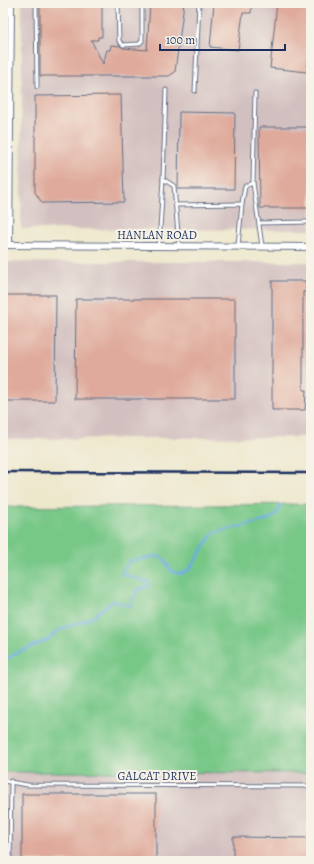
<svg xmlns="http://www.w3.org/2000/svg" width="314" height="864" font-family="Alegreya,serif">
  <rect width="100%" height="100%" fill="#f7f3e8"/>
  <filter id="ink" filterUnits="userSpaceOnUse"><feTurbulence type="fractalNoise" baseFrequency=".025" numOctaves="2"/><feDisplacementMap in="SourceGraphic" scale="8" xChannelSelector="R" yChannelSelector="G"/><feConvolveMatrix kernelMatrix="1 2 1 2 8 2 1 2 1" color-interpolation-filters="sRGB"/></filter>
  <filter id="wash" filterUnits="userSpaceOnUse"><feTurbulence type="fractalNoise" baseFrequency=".012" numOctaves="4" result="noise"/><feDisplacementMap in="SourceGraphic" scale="16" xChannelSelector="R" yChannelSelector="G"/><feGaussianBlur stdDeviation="0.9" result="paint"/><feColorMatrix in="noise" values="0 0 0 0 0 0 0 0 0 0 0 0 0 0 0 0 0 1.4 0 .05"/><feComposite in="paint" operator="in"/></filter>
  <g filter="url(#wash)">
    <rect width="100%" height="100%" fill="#ede7cb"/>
    <g fill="#d2bfbf">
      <path d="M22,3H311V230L21,229Z"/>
      <path d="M3,262H311V437L3,439Z"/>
      <path d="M3,772L311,773V861H3Z"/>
    </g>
    <path fill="#77c787" stroke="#497b72" d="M311,504V773L3,772V507Z"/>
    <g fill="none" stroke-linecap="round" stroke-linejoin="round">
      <path stroke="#6bade0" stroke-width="2.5" d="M3,662L16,653L48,640L59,630L91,618L113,601L130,606L137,590L149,586L148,582L122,574L129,561L159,556L164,559L171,571L180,574L189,570L213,533L268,520L276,515L281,505"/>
    </g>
    <g id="blocks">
      <g fill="#dfaa9b">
        <path d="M40,3H102V37H98V40H91L103,64L107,50H110L111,45L120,46L123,48L147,50L150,3H184L175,72L169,76H40Z"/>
        <path d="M214,3H252L251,13H243L238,50L210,47Z"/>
        <path d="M277,3H311V30L307,72L270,68Z"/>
        <path d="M121,95L124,202L42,203L35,192V96Z"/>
        <path d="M179,112L235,113L234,189H178Z"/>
        <path d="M259,127H311V208H260Z"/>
        <path d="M272,281H306V292H303V390H306L305,410H272Z"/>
        <path d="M3,295H56L55,401H3Z"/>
        <path d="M76,299H235V399H75Z"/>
        <rect x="22" y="794" width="134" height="67"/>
        <path d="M233,837L311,838V861H233Z"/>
      </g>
    </g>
  </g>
  <g filter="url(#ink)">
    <use href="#blocks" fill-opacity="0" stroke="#646f84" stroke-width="1"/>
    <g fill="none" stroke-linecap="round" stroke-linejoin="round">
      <g stroke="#646f84" stroke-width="5">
        <g id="lane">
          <path d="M36,3L37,87"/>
          <path d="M118,3L119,41L123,45L139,44L142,41V3"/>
          <path d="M3,87H10"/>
          <path d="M195,91L199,3"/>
          <path d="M255,93L253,183L262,246"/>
          <path d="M3,100H10"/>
          <path d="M163,179L174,186L179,246"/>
          <path d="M242,204L245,186L253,183"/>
          <path d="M175,205L242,204L238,246"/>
          <path d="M259,223L311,222"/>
          <path d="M159,246L163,179L166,90"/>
          <path d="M3,781L28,785L311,786"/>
          <path d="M10,861L11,781"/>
        </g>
      </g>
      <g stroke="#646f84" stroke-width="8">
        <g id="street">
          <path d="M3,245L311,247"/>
          <path d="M9,245L11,3"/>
        </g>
      </g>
      <use href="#lane" stroke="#fff" stroke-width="3"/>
      <use href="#street" stroke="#fff" stroke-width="6"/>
      <path stroke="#1b2f5e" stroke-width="2.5" d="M3,472L311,473"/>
    </g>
  </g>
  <g text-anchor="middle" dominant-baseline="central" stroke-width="4" stroke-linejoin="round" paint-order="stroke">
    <g font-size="12" fill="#1b2f5e" stroke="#f7f3e8">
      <text x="157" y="235">HANLAN ROAD</text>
      <text x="157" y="776">GALCAT DRIVE</text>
    </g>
  </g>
  <rect width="314" height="864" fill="none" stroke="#f7f3e8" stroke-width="16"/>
  <path d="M160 44v6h125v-6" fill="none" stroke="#1b2f5e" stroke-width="2"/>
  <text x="166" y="44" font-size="12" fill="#1b2f5e" stroke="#f7f3e8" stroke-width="3" paint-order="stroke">100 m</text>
</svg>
